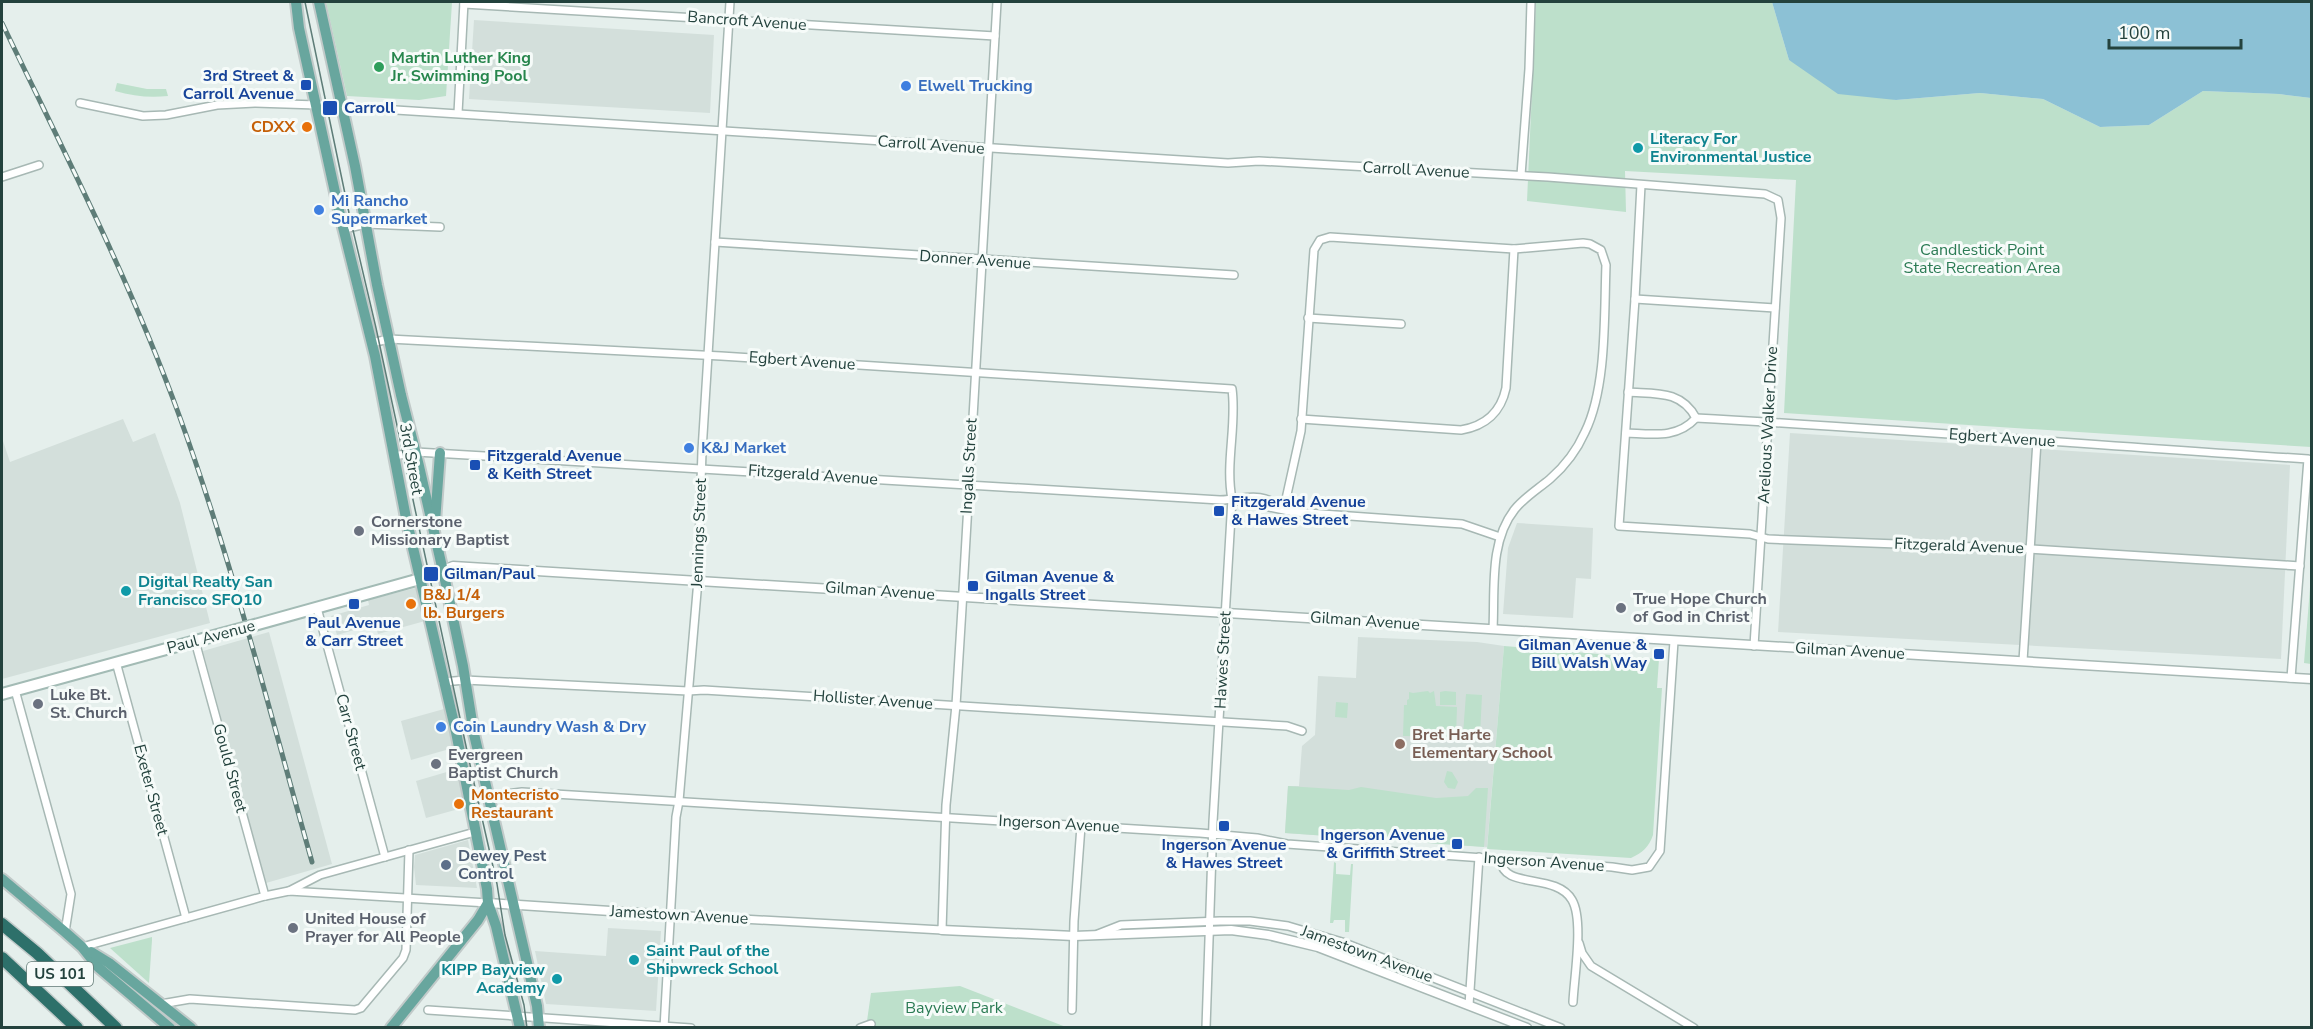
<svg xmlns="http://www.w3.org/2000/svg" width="2313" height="1029" font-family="'Nunito Sans',sans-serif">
  <rect width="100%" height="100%" fill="#e5efec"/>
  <g fill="#d3dfdb">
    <path d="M474,20L714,35L710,113L469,99Z"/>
    <path d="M123,419L133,442L155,433L180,503L210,623L2,679V438L10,462Z"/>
    <path d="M1790,433L2290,465L2281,659L1778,632Z"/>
    <path d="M1517,523L1593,528L1591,579L1576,578L1573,618L1503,614L1508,548Z"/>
    <path d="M415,588L418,591L425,621L378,634L375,624L337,635L331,616L369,605L368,600Z"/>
    <path d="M269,632L332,864L266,883L203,651Z"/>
    <path d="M1358,637L1477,642L1504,646L1487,847L1285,833L1288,786H1299L1302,746L1315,735L1318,676L1356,678Z"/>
    <path d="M444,709L453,748L411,760L401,721Z"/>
    <path d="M457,769L466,807L426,818L416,781Z"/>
    <path d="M468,840L477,888L416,885L414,867L415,855Z"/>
    <path d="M608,928L661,931L656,1011L546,1004L535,951L606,956Z"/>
  </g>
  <g fill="#bde0cb">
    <path d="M326,2H452L446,96L419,100L347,96Z"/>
    <path d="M1536,2H1772L1789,60L1896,100L1980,93L2043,99L2100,127L2149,125L2203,91L2279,94L2311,98V447L1784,413L1796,180L1625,171L1626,212L1527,201Z"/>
    <path d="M117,83L147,89H166L168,96C149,98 133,96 115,91Z"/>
    <path d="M2311,575V664L2304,663Z"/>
    <path d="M1504,646L1659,659L1657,688H1662L1653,835C1649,847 1642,853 1631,858L1487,849Z"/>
    <path d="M1428,691L1430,693L1434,691L1436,706L1457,707L1456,737L1403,736L1404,705H1407V700L1409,699V692L1413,693Z"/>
    <path d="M1445,691L1456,692V705H1440V692Z"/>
    <path d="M1466,694L1482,695L1480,735L1463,734Z"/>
    <path d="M1336,702L1348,703L1347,718L1335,717Z"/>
    <path d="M1447,771L1452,772L1458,782L1455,789L1448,788L1444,782Z"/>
    <path d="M1288,786L1349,790L1361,787L1436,798L1468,796L1476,788H1488L1484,847L1285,833Z"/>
    <path d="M1334,862L1336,863V874L1350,875L1351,864H1353L1349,932H1345V920H1334L1333,923H1330Z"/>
    <path d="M152,937V940L149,983L110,948Z"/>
    <path d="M960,986L1066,1027L866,1028L871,993Z"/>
  </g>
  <path fill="#8cc1d5" d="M1772,2H2311V98L2279,94L2203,91L2149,125L2100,127L2043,99L1980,93L1896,100L1838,94L1789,60Z"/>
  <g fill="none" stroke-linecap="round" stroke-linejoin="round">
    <g stroke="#a7b8b4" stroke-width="10">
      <g id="minor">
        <path d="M464,4L995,36"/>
        <path d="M80,103L143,116L166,115L217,105L255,103L317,105L1228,163L1259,161L1548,177L1765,194L1778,200L1781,218L1754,646"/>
        <path d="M458,113L464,2"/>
        <path d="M1521,175L1529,69L1531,2"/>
        <path d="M2,177L39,165"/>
        <path d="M1641,185L1635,299L1619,526L1750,534L1768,539L2030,549L2300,566"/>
        <path d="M344,229L366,224L440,227"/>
        <path d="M715,242L1234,275"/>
        <path d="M1635,299L1775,308"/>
        <path d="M1308,318L1401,324"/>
        <path d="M371,343L389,339L721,356L1232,389C1237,425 1225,463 1232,499L1213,822L1206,1028"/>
        <path d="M1628,392C1656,394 1681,390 1696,418"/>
        <path d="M1696,418C1900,429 2104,446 2308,459L2291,678"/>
        <path d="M1301,419L1461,430C1485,426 1501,412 1506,388L1514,249"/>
        <path d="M1626,433C1652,434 1677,439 1696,418"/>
        <path d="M394,456L416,452L1220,500C1248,499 1258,491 1284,508"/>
        <path d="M1234,500L1294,512L1462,524L1500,537"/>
        <path d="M1284,508L1301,431L1314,250L1320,240L1330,237L1514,249L1583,243L1590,244L1601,250L1606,265C1604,315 1607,387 1585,432C1577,450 1565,466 1550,479C1538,489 1525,497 1515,509C1489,541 1495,590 1493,629"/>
        <path d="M317,608L385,857"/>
        <path d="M195,641L265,896"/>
        <path d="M2023,661L2037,441"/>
        <path d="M116,662L186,918"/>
        <path d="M443,682L465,680L688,691L704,690L1287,726L1302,731"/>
        <path d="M15,690L71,894L65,932"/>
        <path d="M469,799L522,792L1200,833L1257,838L1287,844L1612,867L1632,870L1649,867L1660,851L1674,641"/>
        <path d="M1501,860C1502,890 1556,872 1572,900C1584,920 1574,978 1573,1002"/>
        <path d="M289,891L320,875L475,832"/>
        <path d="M671,915L942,930L946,805L956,705L962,608L997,2"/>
        <path d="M1098,934L1121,925L1220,921H1250L1288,926L1342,942L1561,1028"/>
        <path d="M1579,943L1582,953L1591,966L1694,1028"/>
        <path d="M82,947L265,896L289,891L488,903"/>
        <path d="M161,1004L190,999L355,1010L361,1008L403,958L406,950L409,850"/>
        <path d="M1469,1005L1479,857"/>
        <path d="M428,1010L691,1028"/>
        <path d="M1072,1010L1074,921L1081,826"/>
        <path d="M664,1028L676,817L679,801L698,580L702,451L730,2"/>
        <path d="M860,1028L871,1024"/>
      </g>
    </g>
    <g stroke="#a7b8b4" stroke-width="11">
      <g id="tertiary">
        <path d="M420,579L453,566L2312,679"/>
        <path d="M488,903L671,915"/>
        <path d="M942,930L1074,936L1231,930L1268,935L1318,947L1527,1028"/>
      </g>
    </g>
    <g stroke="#a3bbb5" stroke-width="14">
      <g id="secondary">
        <path d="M251,626L420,579"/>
        <path d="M2,694L221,634"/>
      </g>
    </g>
    <g stroke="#c1cac9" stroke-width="14">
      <g id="primary">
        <path d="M296,2L299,28L340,215L375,356L406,518L456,732L487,889L488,903L496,926L520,1028"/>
        <path d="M319,2L355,166L377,285L401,395L419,466L445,580L463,666L474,734L537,1006L539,1028"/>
        <path d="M435,522L440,453"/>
        <path d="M2,879L65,932L82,947L98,967L170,1028"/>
        <path d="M91,952L109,963L191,1028"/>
        <path d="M391,1028L478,920L488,903"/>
      </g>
    </g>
    <g stroke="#c1cac9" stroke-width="15">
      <g id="motorway">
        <path d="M2,924L37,953L116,1028"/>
        <path d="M2,958L77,1028"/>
      </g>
    </g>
    <use href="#minor" stroke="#fff" stroke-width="7"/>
    <use href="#tertiary" stroke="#fff" stroke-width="8"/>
    <use href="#secondary" stroke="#fff" stroke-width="10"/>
    <use href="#primary" stroke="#68a69e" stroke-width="10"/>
    <use href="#motorway" stroke="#2d706a" stroke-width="12"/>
    <path stroke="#5e7d78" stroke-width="1.5" d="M305,2L349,213L376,328L474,783L497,884L505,935L524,1005L527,1028"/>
    <g stroke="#5e7d78" stroke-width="5">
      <path id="rail" d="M2,23C64,152 130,280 179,415C232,561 270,713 312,862"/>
    </g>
    <use href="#rail" stroke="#f6fbf9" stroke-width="3" stroke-dasharray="9" stroke-linecap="butt"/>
    <g stroke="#a3bbb5" stroke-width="14" stroke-linecap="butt">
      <path id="secondary-bridge" d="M221,634L251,626"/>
    </g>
    <use href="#secondary-bridge" stroke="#fff" stroke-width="10"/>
  </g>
  <circle fill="#2e9e5b" stroke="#f6fbf9" stroke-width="2" cx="379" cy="67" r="6"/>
  <g fill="#1a4fb4" stroke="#f6fbf9" stroke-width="2">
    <rect x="300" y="79" width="12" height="12" rx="3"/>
    <rect x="322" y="100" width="16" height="16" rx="3"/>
    <rect x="469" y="459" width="12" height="12" rx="3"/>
    <rect x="1213" y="505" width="12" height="12" rx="3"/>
    <rect x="423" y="566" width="16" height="16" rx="3"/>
    <rect x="967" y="580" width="12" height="12" rx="3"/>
    <rect x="348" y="598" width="12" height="12" rx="3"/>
    <rect x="1653" y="648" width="12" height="12" rx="3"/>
    <rect x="1218" y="820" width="12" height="12" rx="3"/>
    <rect x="1451" y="838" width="12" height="12" rx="3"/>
  </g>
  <g fill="#3f7fe0" stroke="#f6fbf9" stroke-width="2">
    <circle cx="906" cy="86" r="6"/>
    <circle cx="319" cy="210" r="6"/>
    <circle cx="689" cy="448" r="6"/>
    <circle cx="441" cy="727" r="6"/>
  </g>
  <g fill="#e8710a" stroke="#f6fbf9" stroke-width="2">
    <circle cx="307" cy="127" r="6"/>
    <circle cx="411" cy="604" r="6"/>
    <circle cx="459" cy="804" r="6"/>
  </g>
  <g fill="#0f9aa8" stroke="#f6fbf9" stroke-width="2">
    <circle cx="1638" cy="148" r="6"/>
    <circle cx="126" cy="591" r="6"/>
    <circle cx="634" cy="960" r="6"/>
    <circle cx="557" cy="979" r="6"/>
  </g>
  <g fill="#6b7280" stroke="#f6fbf9" stroke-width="2">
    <circle cx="359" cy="531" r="6"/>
    <circle cx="1621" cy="608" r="6"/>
    <circle cx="38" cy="704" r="6"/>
    <circle cx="436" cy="764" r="6"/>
    <circle cx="293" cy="928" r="6"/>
  </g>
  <circle fill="#8d6e63" stroke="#f6fbf9" stroke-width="2" cx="1400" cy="744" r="6"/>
  <circle fill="#5c6f8a" stroke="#f6fbf9" stroke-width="2" cx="446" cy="865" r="6"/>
  <g text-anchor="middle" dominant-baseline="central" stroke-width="6" stroke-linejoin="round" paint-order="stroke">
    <rect fill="#f6fbf9" stroke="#627a75" stroke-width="1.5" x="27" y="962" width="66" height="24" rx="4.5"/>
    <g font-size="15" font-weight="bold" fill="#23423d">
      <text x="60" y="974">US 101</text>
    </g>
    <g font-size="16" fill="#23423d" stroke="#f6fbf9">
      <text transform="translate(747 21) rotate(4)">Bancroft Avenue</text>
      <text transform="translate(931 145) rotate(4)">Carroll Avenue</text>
      <text transform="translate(1416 170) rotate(3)">Carroll Avenue</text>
      <text transform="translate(975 260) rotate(4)">Donner Avenue</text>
      <text transform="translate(802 361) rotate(4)">Egbert Avenue</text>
      <text transform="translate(1768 425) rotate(-87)">Arelious Walker Drive</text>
      <text transform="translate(2002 438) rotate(4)">Egbert Avenue</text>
      <text transform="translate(411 459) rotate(80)">3rd Street</text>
      <text transform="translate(969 466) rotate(-87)">Ingalls Street</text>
      <text transform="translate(813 475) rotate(4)">Fitzgerald Avenue</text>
      <text transform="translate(699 533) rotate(-88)">Jennings Street</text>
      <text transform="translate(1959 546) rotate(2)">Fitzgerald Avenue</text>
      <text transform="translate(880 591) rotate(4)">Gilman Avenue</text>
      <text transform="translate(1365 621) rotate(4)">Gilman Avenue</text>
      <text transform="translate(211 637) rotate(-15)">Paul Avenue</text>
      <text transform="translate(1850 651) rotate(3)">Gilman Avenue</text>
      <text transform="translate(1223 660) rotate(-87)">Hawes Street</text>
      <text transform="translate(873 700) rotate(4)">Hollister Avenue</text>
      <text transform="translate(351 732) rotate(75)">Carr Street</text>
      <text transform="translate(230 768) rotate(75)">Gould Street</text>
      <text transform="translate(151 790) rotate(75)">Exeter Street</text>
      <text transform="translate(1059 824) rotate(3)">Ingerson Avenue</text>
      <text transform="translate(1544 862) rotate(4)">Ingerson Avenue</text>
      <text transform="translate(679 915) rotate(3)">Jamestown Avenue</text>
      <text transform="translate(1367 954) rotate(20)">Jamestown Avenue</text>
    </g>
    <g font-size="16" font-weight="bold" fill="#27864d" stroke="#f6fbf9" text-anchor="start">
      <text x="391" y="58">Martin Luther King<tspan x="391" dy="18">Jr. Swimming Pool</tspan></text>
    </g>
    <g font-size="16" font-weight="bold" fill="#164399" stroke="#f6fbf9" text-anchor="start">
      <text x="294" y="76" text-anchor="end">3rd Street &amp;<tspan x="294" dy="18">Carroll Avenue</tspan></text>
      <text x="344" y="108">Carroll</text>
      <text x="487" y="456">Fitzgerald Avenue<tspan x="487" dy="18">&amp; Keith Street</tspan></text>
      <text x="1231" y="502">Fitzgerald Avenue<tspan x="1231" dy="18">&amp; Hawes Street</tspan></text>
      <text x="444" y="574">Gilman/Paul</text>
      <text x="985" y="577">Gilman Avenue &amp;<tspan x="985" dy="18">Ingalls Street</tspan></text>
      <text x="354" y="623" text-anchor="middle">Paul Avenue<tspan x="354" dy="18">&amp; Carr Street</tspan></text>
      <text x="1647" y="645" text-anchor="end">Gilman Avenue &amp;<tspan x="1647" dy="18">Bill Walsh Way</tspan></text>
      <text x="1445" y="835" text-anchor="end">Ingerson Avenue<tspan x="1445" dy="18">&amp; Griffith Street</tspan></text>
      <text x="1224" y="845" text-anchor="middle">Ingerson Avenue<tspan x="1224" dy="18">&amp; Hawes Street</tspan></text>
    </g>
    <g font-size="16" font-weight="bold" fill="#366cbe" stroke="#f6fbf9" text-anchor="start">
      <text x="918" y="86">Elwell Trucking</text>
      <text x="331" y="201">Mi Rancho<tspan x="331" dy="18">Supermarket</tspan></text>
      <text x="701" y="448">K&amp;J Market</text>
      <text x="453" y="727">Coin Laundry Wash &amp; Dry</text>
    </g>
    <g font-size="16" font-weight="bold" fill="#c56008" stroke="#f6fbf9" text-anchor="start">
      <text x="295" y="127" text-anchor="end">CDXX</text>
      <text x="423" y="595">B&amp;J 1/4<tspan x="423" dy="18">lb. Burgers</tspan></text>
      <text x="471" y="795">Montecristo<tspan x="471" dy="18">Restaurant</tspan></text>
    </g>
    <g font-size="16" font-weight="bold" fill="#0d838f" stroke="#f6fbf9" text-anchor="start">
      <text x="1650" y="139">Literacy For<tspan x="1650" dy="18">Environmental Justice</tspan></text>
      <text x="138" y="582">Digital Realty San<tspan x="138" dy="18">Francisco SFO10</tspan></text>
      <text x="646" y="951">Saint Paul of the<tspan x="646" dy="18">Shipwreck School</tspan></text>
      <text x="545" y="970" text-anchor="end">KIPP Bayview<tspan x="545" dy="18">Academy</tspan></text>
    </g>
    <g font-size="16" fill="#2b7b54" stroke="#f6fbf9">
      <text x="1982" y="250">Candlestick Point<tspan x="1982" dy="18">State Recreation Area</tspan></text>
      <text x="954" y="1008">Bayview Park</text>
    </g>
    <g font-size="16" font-weight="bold" fill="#5b616d" stroke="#f6fbf9" text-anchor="start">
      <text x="371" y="522">Cornerstone<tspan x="371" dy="18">Missionary Baptist</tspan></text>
      <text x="1633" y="599">True Hope Church<tspan x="1633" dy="18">of God in Christ</tspan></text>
      <text x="50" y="695">Luke Bt.<tspan x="50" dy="18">St. Church</tspan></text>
      <text x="448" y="755">Evergreen<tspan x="448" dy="18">Baptist Church</tspan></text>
      <text x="305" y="919">United House of<tspan x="305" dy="18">Prayer for All People</tspan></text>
    </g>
    <g font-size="16" font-weight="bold" fill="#785e54" stroke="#f6fbf9" text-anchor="start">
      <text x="1412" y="735">Bret Harte<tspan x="1412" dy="18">Elementary School</tspan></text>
    </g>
    <g font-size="16" font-weight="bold" fill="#4e5e75" stroke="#f6fbf9" text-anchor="start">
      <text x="458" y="856">Dewey Pest<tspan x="458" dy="18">Control</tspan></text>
    </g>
  </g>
  <rect width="2313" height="1029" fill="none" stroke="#23423d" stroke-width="6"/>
  <path d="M2109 39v9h132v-9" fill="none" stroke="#23423d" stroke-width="3"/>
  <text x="2118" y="39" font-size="18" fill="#23423d" stroke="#f6fbf9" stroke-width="4.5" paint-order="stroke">100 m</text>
</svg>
